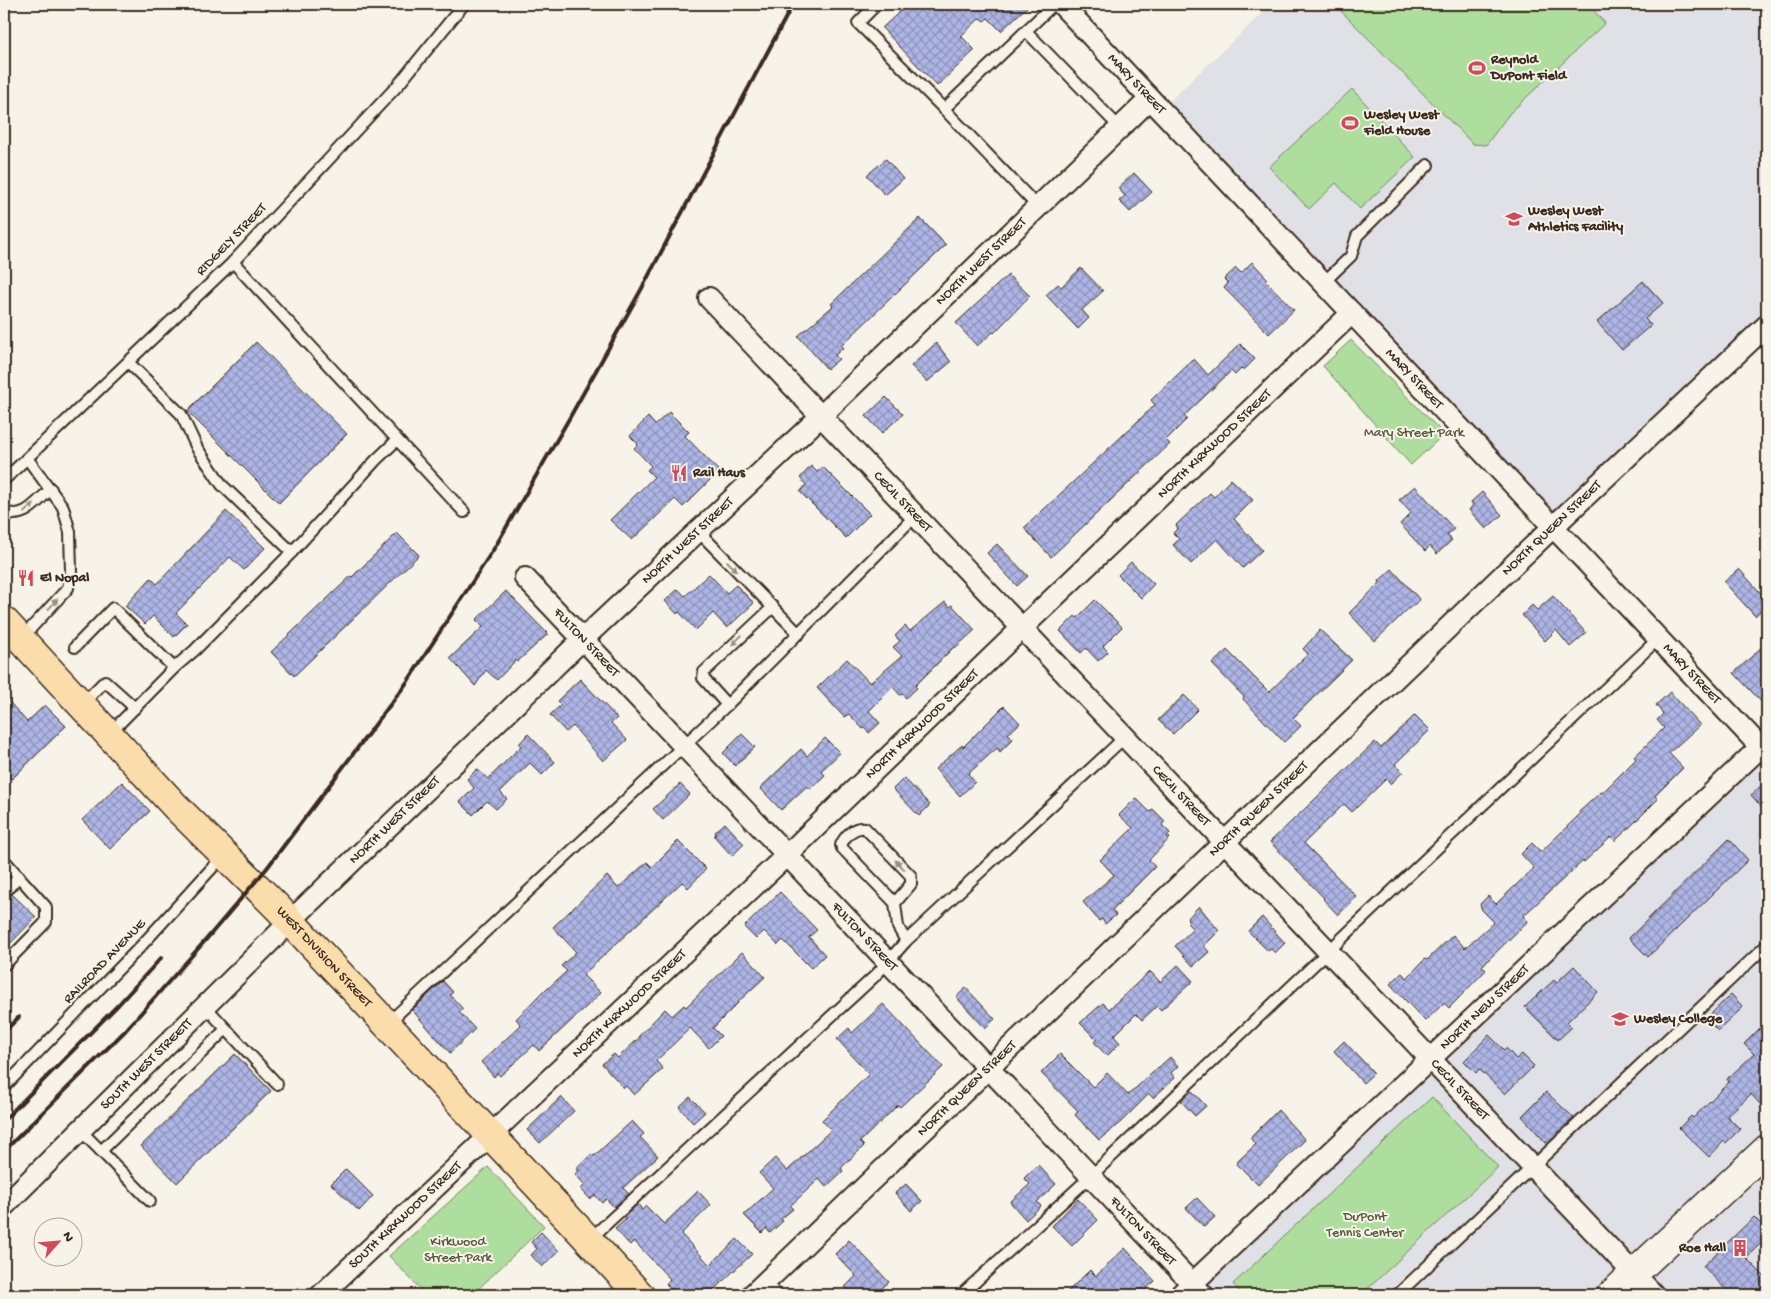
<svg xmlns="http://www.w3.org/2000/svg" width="1771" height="1299" font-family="'Gochi Hand',sans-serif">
  <defs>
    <pattern id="building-cross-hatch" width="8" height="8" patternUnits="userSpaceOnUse" patternTransform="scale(1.25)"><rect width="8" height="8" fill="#acb5e5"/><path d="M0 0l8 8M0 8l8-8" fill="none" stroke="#8d93b9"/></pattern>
  </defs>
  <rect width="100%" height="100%" fill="#f7f3e8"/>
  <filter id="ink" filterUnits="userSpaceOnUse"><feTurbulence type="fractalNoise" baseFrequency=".02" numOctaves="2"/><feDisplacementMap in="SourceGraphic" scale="10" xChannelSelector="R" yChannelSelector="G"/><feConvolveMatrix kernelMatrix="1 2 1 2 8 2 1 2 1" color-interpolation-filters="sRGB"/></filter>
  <g filter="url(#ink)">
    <g fill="#e0e0e7">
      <path d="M1272,4H1767V328L1547,533L1161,109Z"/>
      <path d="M1767,754V1295H1203L1192,1283Z"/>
    </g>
    <g fill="#aede9d" stroke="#74845e">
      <path d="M1343,4H1588L1605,23L1509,114L1486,145L1473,144L1339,9Z"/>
      <path d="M1352,89L1415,157L1360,209L1336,183L1309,209L1269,167Z"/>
      <path d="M1351,340L1444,434L1411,465L1323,366Z"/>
      <path d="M1432,1097L1498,1167L1361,1295H1243L1233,1284Z"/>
      <path d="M488,1167L544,1226L472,1295H426L389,1256Z"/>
    </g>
    <g fill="url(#building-cross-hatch)" stroke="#3b2a1e">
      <path d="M908,4H1030L1001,31L988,18L984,21L980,18L961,36L975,50L937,86L882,28Z"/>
      <path d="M886,159L903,179L885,195L867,175Z"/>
      <path d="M1134,173L1152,192L1130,212L1119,201L1125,196L1118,188Z"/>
      <path d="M920,218L946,245L841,346L843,348L835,355L839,359L827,369L798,336L833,306L831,304Z"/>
      <path d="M1252,262L1267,278L1265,280L1294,310L1269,334L1224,288L1228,283L1224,279L1236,268L1241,273Z"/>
      <path d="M1081,268L1103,291L1082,310L1089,318L1078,329L1046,295L1058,284L1061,287Z"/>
      <path d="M1008,275L1030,296L994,333L993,332L977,346L956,323Z"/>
      <path d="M1643,281L1663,303L1645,319L1651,325L1622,350L1597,322Z"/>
      <path d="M256,342L347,434L279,503L187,411Z"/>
      <path d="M936,343L951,362L927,382L911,366Z"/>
      <path d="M1240,344L1255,359L1244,370L1242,368L1235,375L1231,371L1184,416L1187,419L1166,440L1170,444L1051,557L1024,528L1155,405L1151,400L1194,359L1208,375Z"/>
      <path d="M886,397L903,414L882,433L866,416Z"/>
      <path d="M669,412L689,432L685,436L719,471L683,507L675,499L632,540L610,520L654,477L647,470L651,466L634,448L638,444L630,436L648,417L655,425Z"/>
      <path d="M811,466L817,472L823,467L870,514L846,538L800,492L806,485L800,478Z"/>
      <path d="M1231,479L1253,500L1234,519L1262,550L1243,568L1217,539L1191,564L1173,545L1179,539L1173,533L1178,528L1176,525L1210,493L1214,497Z"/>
      <path d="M1415,486L1454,529L1447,535L1452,540L1437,554L1430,546L1425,551L1400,524L1411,513L1399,500Z"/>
      <path d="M1482,492L1502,515L1486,529L1469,510L1473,505L1471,502Z"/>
      <path d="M226,511L265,548L244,570L230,557L176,613L187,624L174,637L153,616L145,624L125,606L151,578L157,584Z"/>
      <path d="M397,533L419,555L294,676L271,652L351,576L352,577Z"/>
      <path d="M997,544L1028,576L1017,586L987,553Z"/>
      <path d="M1131,562L1154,584L1141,598L1118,575Z"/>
      <path d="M1392,569L1420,600L1408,609L1375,641L1349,613L1380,583L1379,581Z"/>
      <path d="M1739,569L1767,600V605L1755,616L1724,582Z"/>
      <path d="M709,574L727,593L736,585L754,603L727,628L713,613L696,630L679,612L677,614L665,601L678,589L685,596Z"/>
      <path d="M506,591L548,634L517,662L516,660L497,680L486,670L475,686L450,658L483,627L476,620Z"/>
      <path d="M1553,596L1586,633L1570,647L1556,630L1545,641L1522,615L1532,605L1537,610Z"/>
      <path d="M1095,600L1122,627L1103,646L1108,652L1098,661L1086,648L1081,653L1060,631L1075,616L1077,618Z"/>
      <path d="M945,602L949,607L952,605L975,630L955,648L954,647L915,686L917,688L906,698L902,694L900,695L893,687L869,711L880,723L869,733L865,728L863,729L849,714L844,717L817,688L847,659L870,683L902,656L893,647L900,641L895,636L905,626L910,631Z"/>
      <path d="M1320,630L1352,660L1293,718L1301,726L1284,742L1243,699L1244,697L1212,664L1227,650L1269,692L1308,654L1303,649Z"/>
      <path d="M1767,642V708L1734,673Z"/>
      <path d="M580,679L617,718L611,723L627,740L603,761L573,726L566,732L550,715L561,705L557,701Z"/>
      <path d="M1670,692L1700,725L1669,753L1683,768L1655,796L1658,799L1632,825L1615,841L1611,837L1584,862L1583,861L1523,916L1528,921L1482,966L1486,970L1449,1008L1444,1003L1425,1021L1390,984L1402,973L1407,978L1425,959L1427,960L1453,935L1465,948L1494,922L1482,910L1480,904L1488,896L1496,904L1534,868L1521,854L1532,843L1541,852L1580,814L1579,812L1601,792L1602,793L1636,759L1634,757L1664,728L1657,720L1663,714L1656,705Z"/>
      <path d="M1184,695L1198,709L1173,734L1158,720Z"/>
      <path d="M4,696L27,722L45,705L66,726L12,779L4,771Z"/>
      <path d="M1004,706L1020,723L1008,734L1013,739L1000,752L997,748L968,774L975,782L960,796L935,769L962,745L963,747Z"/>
      <path d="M1415,715L1430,730L1395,764L1403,772L1390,784L1386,779L1352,812L1344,804L1304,843L1357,897L1338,915L1323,899L1324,898L1270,842L1375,742L1381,748Z"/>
      <path d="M528,734L555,762L542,775L530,763L500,792L507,799L496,809L487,801L473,815L460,802L474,788L467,779L477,769L488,779L521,746L519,744Z"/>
      <path d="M742,734L755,747L735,766L723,753Z"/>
      <path d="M825,738L840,753L821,771L825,775L810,789L807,786L781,810L760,788L801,749L807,756Z"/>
      <path d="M904,778L930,805L919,816L893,789Z"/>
      <path d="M1767,780V813L1751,795Z"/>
      <path d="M122,782L150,811L110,849L82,820Z"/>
      <path d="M680,784L690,794L663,820L653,809Z"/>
      <path d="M1136,798L1150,812L1153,809L1165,821L1162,825L1170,833L1167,836L1170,838L1149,860L1155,867L1112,910L1116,915L1105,924L1102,919L1099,921L1083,902L1114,875L1100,860L1133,828L1119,815Z"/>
      <path d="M725,823L744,844L732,856L714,836L716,834L715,832Z"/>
      <path d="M1729,839L1748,860L1648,957L1629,938Z"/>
      <path d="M678,841L706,869L688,888L682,882L583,975L601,993L539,1051L534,1045L500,1076L497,1073L494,1077L481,1062L521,1025L516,1019L544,990L545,991L567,971L561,966L576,952L553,927L607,876L618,888L647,862L652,867Z"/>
      <path d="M780,892L817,930L809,937L825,955L811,968L783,940L778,945L764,931L756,939L744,927Z"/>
      <path d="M12,894L36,917L4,950V900L9,898Z"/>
      <path d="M1199,906L1219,931L1204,946L1209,952L1193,966L1175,946L1193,929L1187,923L1189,921L1187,919Z"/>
      <path d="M1262,917L1285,943L1275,953L1271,949L1268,951L1248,931Z"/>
      <path d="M742,952L765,977L738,1002V1003L713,1028L721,1036L709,1048L690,1028L656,1061L663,1069L634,1095L626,1086L624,1088L602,1064L614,1054L618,1058L640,1037L639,1036L665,1009L672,1016L684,1005L686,1007Z"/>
      <path d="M1178,965L1193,981L1161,1010L1157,1006L1142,1020L1136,1014L1114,1036L1120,1043L1107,1056L1094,1042L1097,1040L1080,1023L1103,1003L1109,1009L1148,973L1151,972L1160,982Z"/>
      <path d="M1574,966L1598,992L1567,1022L1572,1027L1558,1040L1525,1007L1554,980L1556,983Z"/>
      <path d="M443,981L453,992L450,995L463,1009L459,1012L475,1029L450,1053L412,1010Z"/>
      <path d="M966,988L995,1019L985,1028L956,997Z"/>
      <path d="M1731,994L1743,1007L1718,1031L1706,1019Z"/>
      <path d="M883,1004L943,1067L900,1107L898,1105L860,1142L864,1146L841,1168L843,1171L826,1187L819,1179L790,1206L793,1209L781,1219L783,1221L770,1233L766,1228L762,1233L744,1215L773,1188L759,1173L775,1158L787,1171L831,1130L822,1120L869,1074L837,1039L849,1028L852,1033Z"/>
      <path d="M1760,1028L1767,1035V1097L1760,1104L1751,1094L1727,1116L1740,1129L1726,1143L1724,1141L1709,1157L1679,1128L1691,1116L1693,1118L1729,1082L1727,1079L1754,1054L1744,1044Z"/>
      <path d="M1489,1035L1504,1050L1506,1048L1516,1059L1522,1054L1534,1066L1505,1094L1479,1069L1476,1073L1464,1061Z"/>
      <path d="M1344,1041L1374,1073L1363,1083L1334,1051Z"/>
      <path d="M235,1054L271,1091L177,1183L141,1146Z"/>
      <path d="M1060,1054L1093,1087L1107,1073L1128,1095L1170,1057L1178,1066L1171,1073L1175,1078L1153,1098L1149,1094L1121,1122L1099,1140L1075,1115L1078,1111L1041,1073Z"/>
      <path d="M1192,1091L1206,1106L1195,1116L1181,1101Z"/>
      <path d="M1546,1092L1574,1118L1546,1143L1522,1116Z"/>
      <path d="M561,1097L574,1111L540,1143L527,1130Z"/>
      <path d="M690,1097L705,1112L693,1123L679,1107Z"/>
      <path d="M1278,1110L1305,1140L1258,1185L1236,1163L1256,1144L1250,1138Z"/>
      <path d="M632,1121L644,1134L640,1137L658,1156L623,1188L629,1194L614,1207L606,1199L602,1203L595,1195L590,1199L581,1189L585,1185L575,1174L579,1170L576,1168L592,1154L594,1156Z"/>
      <path d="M1038,1165L1056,1184L1037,1202L1041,1206L1026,1220L1010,1202L1030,1184L1024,1178Z"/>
      <path d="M346,1169L373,1196L359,1211L331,1184Z"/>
      <path d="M906,1184L922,1201L911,1211L895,1193Z"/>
      <path d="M698,1191L711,1205L681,1234L710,1265L737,1239L752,1254L708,1295H677L666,1284L670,1279L634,1241L630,1245L615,1229L626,1219L624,1217L638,1204L642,1210L646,1206L664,1224Z"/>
      <path d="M1197,1198L1215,1217L1204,1227L1186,1208Z"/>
      <path d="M1078,1199L1098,1220L1072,1246L1052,1226Z"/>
      <path d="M1754,1217L1767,1230V1237L1746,1258L1767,1279V1295H1731L1703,1266Z"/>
      <path d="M541,1232L559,1251L542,1267L531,1255L537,1249L531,1242Z"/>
      <path d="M849,1240L889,1282L874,1295H853L845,1287L856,1276L835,1254Z"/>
      <path d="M1125,1248L1155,1281L1139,1295H1064L1090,1270L1096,1276Z"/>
    </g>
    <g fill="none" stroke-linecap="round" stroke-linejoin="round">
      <g stroke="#3b2a1e" stroke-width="14">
        <g id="lane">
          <path d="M877,4L858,23L944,109"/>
          <path d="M1026,31L1120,128"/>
          <path d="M1038,207L944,109L1054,4"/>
          <path d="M233,262L464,512"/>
          <path d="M1323,283L1351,256L1357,236L1428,165"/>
          <path d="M128,362L181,414L197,448L222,485L292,552L376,460L397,440"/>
          <path d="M4,480L233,262L399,84L464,4"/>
          <path d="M4,512C25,520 36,502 51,489"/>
          <path d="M698,531L799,634"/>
          <path d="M21,639L68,588L71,571L70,532L63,507L27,458"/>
          <path d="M75,647L113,608L174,668L109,734"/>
          <path d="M174,668L195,650L292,552"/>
          <path d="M82,704L105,681L135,708"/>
          <path d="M727,705L703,678L704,672L773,607"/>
          <path d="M4,860L46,907V922L4,965"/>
          <path d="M4,893L19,876"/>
          <path d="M895,903L911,884V876L865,828C854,826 845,836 841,845L842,848L895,903L898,927L906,941"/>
          <path d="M205,1006L277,1084"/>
          <path d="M388,1023L727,705L915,516"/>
          <path d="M4,1087L141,946L223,856"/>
          <path d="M80,1130L101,1151L226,1029"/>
          <path d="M101,1151L150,1201"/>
          <path d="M590,1239L876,975L906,941L1125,737"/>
          <path d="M765,1282L777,1295"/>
          <path d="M961,1295L1091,1176L1659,638"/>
          <path d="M1397,1295L1767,945"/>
        </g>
      </g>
      <g stroke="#3b2a1e" stroke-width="24">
        <g id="street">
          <path id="s1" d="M1061,4L1767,754"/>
          <path id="s2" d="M709,298L1654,1295"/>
          <path id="s3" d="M525,578L1203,1295"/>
          <path id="s4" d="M4,1206L309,903L583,639L821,416L1150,99"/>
          <path id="s5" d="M321,1295L787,855L1022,628L1352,313"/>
          <path id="s6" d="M752,1295L1553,527L1767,325"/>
          <path id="s7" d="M1180,1295L1767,741"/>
        </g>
      </g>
      <g stroke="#3b2a1e" stroke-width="31">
        <path id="secondary" d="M1611,1295L1767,1149"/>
      </g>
      <g stroke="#3b2a1e" stroke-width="31">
        <g id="highway">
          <path id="s8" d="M4,621L176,807L277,907L640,1295"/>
        </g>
      </g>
      <use href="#lane" stroke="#f7f3e8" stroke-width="10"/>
      <use href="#street" stroke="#f7f3e8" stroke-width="20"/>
      <use href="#secondary" stroke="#f7f3e8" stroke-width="28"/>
      <use href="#highway" stroke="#faddab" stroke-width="28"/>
      <g stroke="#3b2a1e" stroke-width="4">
        <path d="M4,1032L19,1017"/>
        <path d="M4,1120L118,1005L161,958"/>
        <path d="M4,1151L125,1031L204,942L267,868L408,681L495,547L570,417L641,290L793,4"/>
      </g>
    </g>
    <defs><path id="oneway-solid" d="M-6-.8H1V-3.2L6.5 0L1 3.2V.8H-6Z" transform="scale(1.25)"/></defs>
    <g fill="#998e83">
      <use href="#oneway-solid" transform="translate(29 508) rotate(-41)"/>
      <use href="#oneway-solid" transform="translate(732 566) rotate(45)"/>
      <use href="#oneway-solid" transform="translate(53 604) rotate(-48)"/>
      <use href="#oneway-solid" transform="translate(737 640) rotate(136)"/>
      <use href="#oneway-solid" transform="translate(900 865) rotate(-134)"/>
    </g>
  </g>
  <defs>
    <g id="stadium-bare" transform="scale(1.35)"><path d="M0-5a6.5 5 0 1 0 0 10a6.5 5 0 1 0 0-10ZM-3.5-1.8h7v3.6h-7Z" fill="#d1495b" stroke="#f7f3e8" stroke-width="2.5" paint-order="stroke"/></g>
    <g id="university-bare" transform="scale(1.35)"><path d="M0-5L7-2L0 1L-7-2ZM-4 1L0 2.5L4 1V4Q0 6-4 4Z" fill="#d1495b" stroke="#f7f3e8" stroke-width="2.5" paint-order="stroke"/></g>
    <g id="restaurant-bare" transform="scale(1.35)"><path d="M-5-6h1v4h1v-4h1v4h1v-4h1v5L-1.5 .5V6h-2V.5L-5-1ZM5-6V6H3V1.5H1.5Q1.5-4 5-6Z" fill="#d1495b" stroke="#f7f3e8" stroke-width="2.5" paint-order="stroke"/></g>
    <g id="building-bare" transform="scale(1.35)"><path d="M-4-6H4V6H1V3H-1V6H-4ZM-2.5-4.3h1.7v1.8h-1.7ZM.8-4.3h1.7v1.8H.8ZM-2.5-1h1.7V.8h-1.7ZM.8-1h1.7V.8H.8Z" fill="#d1495b" stroke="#f7f3e8" stroke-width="2.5" paint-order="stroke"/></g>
  </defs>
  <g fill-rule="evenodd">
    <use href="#stadium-bare" x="1477" y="68"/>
    <use href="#stadium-bare" x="1350" y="123"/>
    <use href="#university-bare" x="1514" y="219"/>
    <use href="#restaurant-bare" x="679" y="473"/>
    <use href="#restaurant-bare" x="26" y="578"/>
    <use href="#university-bare" x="1620" y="1019"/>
    <use href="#building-bare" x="1740" y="1248"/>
  </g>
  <g text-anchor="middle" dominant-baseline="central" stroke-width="4" stroke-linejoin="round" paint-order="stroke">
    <g font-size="14" font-weight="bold" fill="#3b2a1e" stroke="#f7f3e8" text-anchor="start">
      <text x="1491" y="60">Reynold<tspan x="1491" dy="16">DuPont Field</tspan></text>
      <text x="1364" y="115">Wesley West<tspan x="1364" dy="16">Field House</tspan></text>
      <text x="1528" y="211">Wesley West<tspan x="1528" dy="16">Athletics Facility</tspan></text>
      <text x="693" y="473">Rail Haus</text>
      <text x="40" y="578">El Nopal</text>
      <text x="1634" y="1019">Wesley College</text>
      <text x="1726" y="1248" text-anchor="end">Roe Hall</text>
    </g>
    <g font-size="14" fill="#3b2a1e" stroke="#f7f3e8">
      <text stroke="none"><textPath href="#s1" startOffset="110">MARY STREET</textPath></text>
      <text transform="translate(232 240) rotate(-46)">RIDGELY STREET</text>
      <text stroke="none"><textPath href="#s4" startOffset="1359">NORTH WEST STREET</textPath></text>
      <text stroke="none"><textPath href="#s1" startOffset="515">MARY STREET</textPath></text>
      <text stroke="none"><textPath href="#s5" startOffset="1234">NORTH KIRKWOOD STREET</textPath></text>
      <text stroke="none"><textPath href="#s2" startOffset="281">CECIL STREET</textPath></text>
      <text stroke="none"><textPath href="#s6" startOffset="1108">NORTH QUEEN STREET</textPath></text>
      <text stroke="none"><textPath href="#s4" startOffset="954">NORTH WEST STREET</textPath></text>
      <text stroke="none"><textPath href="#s3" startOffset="89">FULTON STREET</textPath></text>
      <text stroke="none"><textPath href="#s1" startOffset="920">MARY STREET</textPath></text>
      <text stroke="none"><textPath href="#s5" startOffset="829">NORTH KIRKWOOD STREET</textPath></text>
      <text stroke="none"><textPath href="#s2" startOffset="686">CECIL STREET</textPath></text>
      <text stroke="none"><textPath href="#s6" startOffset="702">NORTH QUEEN STREET</textPath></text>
      <text stroke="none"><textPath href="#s4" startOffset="549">NORTH WEST STREET</textPath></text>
      <text stroke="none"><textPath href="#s3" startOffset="494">FULTON STREET</textPath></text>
      <text stroke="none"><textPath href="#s8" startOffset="464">WEST DIVISION STREET</textPath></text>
      <text transform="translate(105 962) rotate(-46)">RAILROAD AVENUE</text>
      <text stroke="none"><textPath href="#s5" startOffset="424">NORTH KIRKWOOD STREET</textPath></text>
      <text stroke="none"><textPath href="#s7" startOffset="419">NORTH NEW STREET</textPath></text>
      <text stroke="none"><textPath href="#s4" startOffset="201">SOUTH WEST STREETT</textPath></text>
      <text stroke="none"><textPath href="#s6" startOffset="298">NORTH QUEEN STREET</textPath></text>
      <text stroke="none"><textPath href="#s2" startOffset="1091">CECIL STREET</textPath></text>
      <text stroke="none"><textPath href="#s5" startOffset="116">SOUTH KIRKWOOD STREET</textPath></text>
      <text stroke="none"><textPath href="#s3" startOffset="899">FULTON STREET</textPath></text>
    </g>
    <g font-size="14" fill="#58573e" stroke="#f7f3e8">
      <text x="1414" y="433">Mary Street Park</text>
      <text x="1365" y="1217">DuPont<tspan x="1365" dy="16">Tennis Center</tspan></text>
      <text x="458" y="1242">Kirkwood<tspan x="458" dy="16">Street Park</tspan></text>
    </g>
  </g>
  <rect width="1771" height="1299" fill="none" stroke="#f7f3e8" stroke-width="20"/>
  <rect x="10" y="10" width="1751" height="1279" fill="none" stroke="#3b2a1e" stroke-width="2" filter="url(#ink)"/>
  <g transform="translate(58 1242) rotate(63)"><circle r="24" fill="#f7f3e8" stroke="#aca397"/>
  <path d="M0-4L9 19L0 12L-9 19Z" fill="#d1495b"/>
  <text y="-8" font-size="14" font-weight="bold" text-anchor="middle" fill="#3b2a1e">N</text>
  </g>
</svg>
